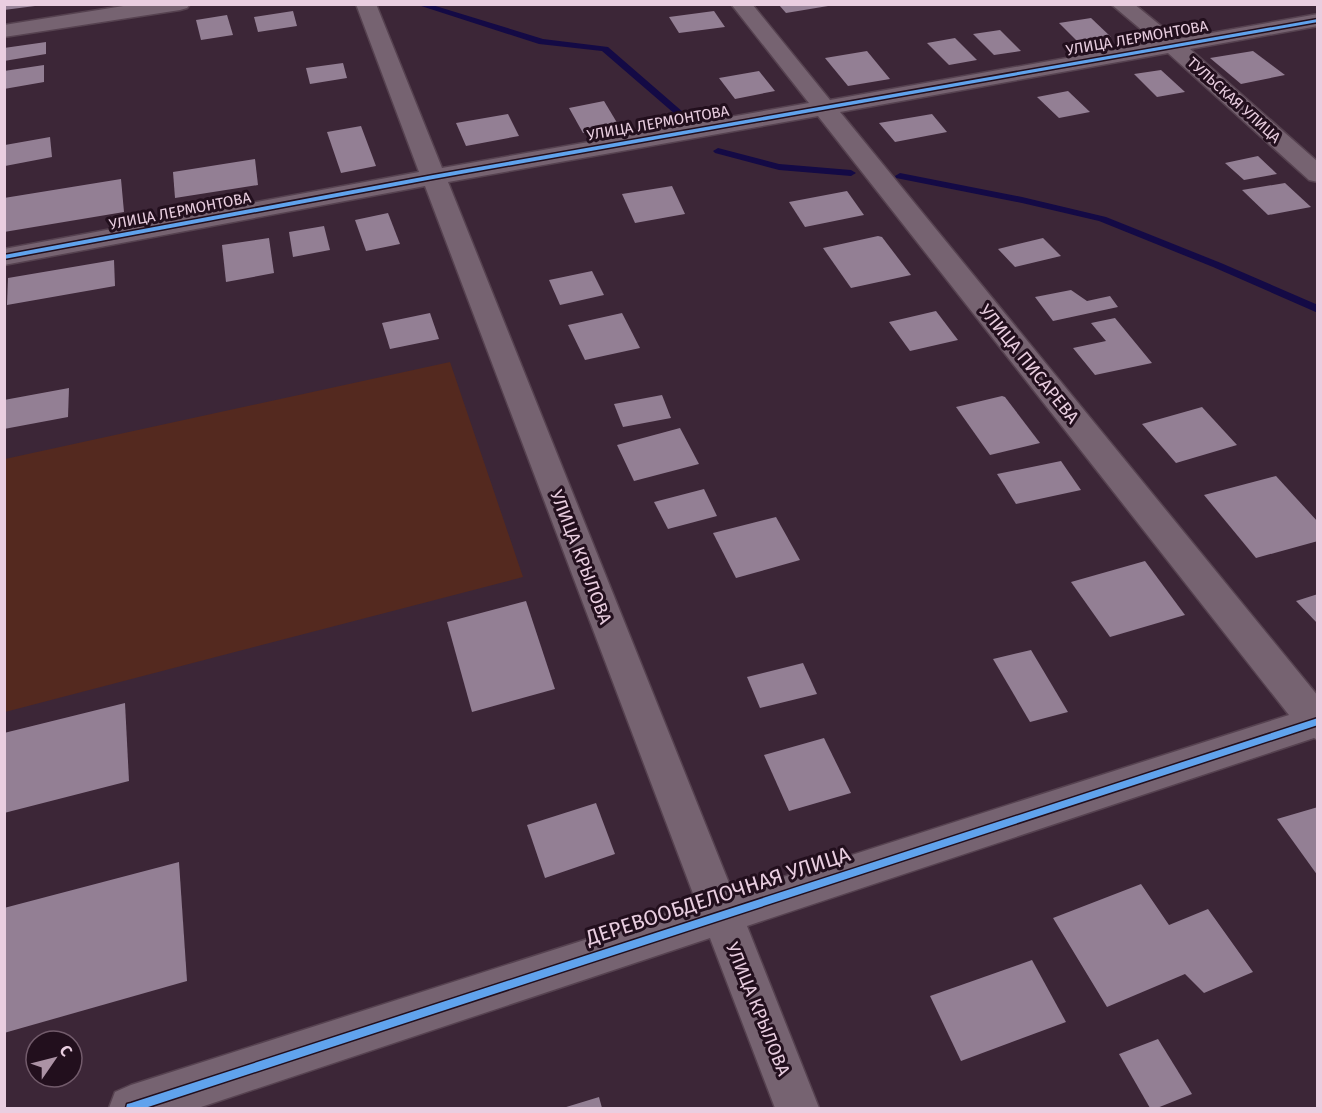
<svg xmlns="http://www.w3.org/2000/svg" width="1322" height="1113" font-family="'Fira Sans',sans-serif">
  <rect width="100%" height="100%" fill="#3c2637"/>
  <path fill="#54291f" d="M450,362L523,577L5,712V459Z"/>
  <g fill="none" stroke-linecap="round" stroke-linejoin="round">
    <g fill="#140a45" fill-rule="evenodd">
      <path d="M415,4H429L543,39L608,47L691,119L683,121L602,51L539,44Z"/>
      <path d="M718,148L779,164L851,170L856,173L851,176L779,170L715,153L713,151Z"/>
      <path d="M900,173L1022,197L1106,217L1221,263L1318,305V313L1213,267L1099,221L1022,203L896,178L895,176Z"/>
    </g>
  </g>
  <g fill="#937f94">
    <path d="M4,4H35V6L4,10Z"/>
    <path d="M779,5H828V6L786,13Z"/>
    <path d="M293,11L297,26L258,32L254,17Z"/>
    <path d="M714,11L725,27L679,33L669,17Z"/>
    <path d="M227,15L233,35L201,40L196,20Z"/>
    <path d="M1091,18L1111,37L1078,42L1059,23Z"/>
    <path d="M1000,30L1021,51L994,55L973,34Z"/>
    <path d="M955,38L977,60L949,65L927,43Z"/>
    <path d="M46,42V54L4,61V48Z"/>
    <path d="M867,51L890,79L848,86L825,58Z"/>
    <path d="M1253,51L1285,75L1241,84L1210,58Z"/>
    <path d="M343,63L347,78L310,84L306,68Z"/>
    <path d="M44,65V82L4,89V71Z"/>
    <path d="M1161,70L1185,92L1157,97L1134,74Z"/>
    <path d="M759,71L775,91L735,99L719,78Z"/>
    <path d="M1068,91L1090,112L1059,118L1037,97Z"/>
    <path d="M604,101L619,126L583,133L569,108Z"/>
    <path d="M508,114L519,136L466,146L456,123Z"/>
    <path d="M932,114L947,132L895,142L879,123Z"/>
    <path d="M361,126L376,166L341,173L327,132Z"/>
    <path d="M50,137L52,157L5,166V145Z"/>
    <path d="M1258,156L1277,174L1244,180L1225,163Z"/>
    <path d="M255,159L258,185L175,198L173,172Z"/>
    <path d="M121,179L124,212L4,232V198Z"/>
    <path d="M1285,183L1311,207L1268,215L1242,190Z"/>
    <path d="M672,186L685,214L635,223L622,194Z"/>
    <path d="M847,191L864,215L805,227L789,202Z"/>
    <path d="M388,213L400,244L366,251L355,220Z"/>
    <path d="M324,226L330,250L293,257L289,232Z"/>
    <path d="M878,236L882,237L911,275L851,288L823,248Z"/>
    <path d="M269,238L274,273L226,282L222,245Z"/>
    <path d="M1043,238L1061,256L1015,267L998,249Z"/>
    <path d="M114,260L115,286L7,305L8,278Z"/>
    <path d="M592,271L604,295L560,305L549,280Z"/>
    <path d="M1071,290L1087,301L1110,296L1118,307L1053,321L1035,297Z"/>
    <path d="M936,311L958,340L910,351L889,322Z"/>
    <path d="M430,313L439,339L390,349L382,323Z"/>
    <path d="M622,313L640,348L585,360L568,325Z"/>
    <path d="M1115,318L1152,363L1095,375L1073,348L1106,341L1091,323Z"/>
    <path d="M69,388L68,417L4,429V400Z"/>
    <path d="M662,395L671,418L623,427L614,404Z"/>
    <path d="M1002,396L1005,397L1040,443L990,455L956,407Z"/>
    <path d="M1202,407L1237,445L1176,463L1142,424Z"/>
    <path d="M680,428L699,464L634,481L617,445Z"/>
    <path d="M1061,461L1081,490L1016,504L997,474Z"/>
    <path d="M1276,476L1318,522V541L1256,558L1204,495Z"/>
    <path d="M704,489L717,516L668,529L654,502Z"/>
    <path d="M776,517L800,560L736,578L713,533Z"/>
    <path d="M1145,561L1185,615L1110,637L1071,582Z"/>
    <path d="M1318,594V624L1296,601Z"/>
    <path d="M526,601L555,689L472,712L447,622Z"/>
    <path d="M1031,650L1068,712L1030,722L993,659Z"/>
    <path d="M803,663L817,694L760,708L747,677Z"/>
    <path d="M125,703L129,781L4,813V733Z"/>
    <path d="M824,738L851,793L789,811L764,755Z"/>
    <path d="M596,803L615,854L545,878L527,825Z"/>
    <path d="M1318,807V876L1277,819Z"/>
    <path d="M179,862L187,981L4,1033V908Z"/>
    <path d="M1141,884L1169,925L1208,909L1253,972L1204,993L1185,974L1107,1007L1053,918Z"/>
    <path d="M1032,960L1066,1022L961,1061L930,996Z"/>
    <path d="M1158,1039L1192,1094L1157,1108H1150L1119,1054Z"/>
    <path d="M599,1097L602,1108H563Z"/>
  </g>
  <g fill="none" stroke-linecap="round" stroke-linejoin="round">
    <g stroke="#564250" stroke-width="3">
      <g id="street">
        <path d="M136,4H190L187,8L180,10L4,37V25Z"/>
        <path d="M356,4H376L442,168L809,103L731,4H752L830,100L1156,42L1111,4H1134L1177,39L1318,14V26L1190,49L1318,162V182L1309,180L1168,53L840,112L1318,696V740L1314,738L747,926L819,1108H775L710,938L198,1108H109L115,1092L131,1085L697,904L425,186L4,265V249L419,172ZM818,116L1289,715L733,893L448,182Z"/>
      </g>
    </g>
    <use href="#street" fill="#766371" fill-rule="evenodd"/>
    <g stroke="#220f1d" stroke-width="3">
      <g id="cycleway">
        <path d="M1318,19V22L433,179L4,259V255L433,175Z"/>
        <path d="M1318,718V725L145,1108H126L127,1104L131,1103Z"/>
      </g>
    </g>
    <use href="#cycleway" fill="#60a3ed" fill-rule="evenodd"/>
  </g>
  <g text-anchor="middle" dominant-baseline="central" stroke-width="6" stroke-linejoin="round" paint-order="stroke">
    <g font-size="15" fill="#e9cee0" stroke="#220f1d">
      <text transform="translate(1137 38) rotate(-10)">УЛИЦА ЛЕРМОНТОВА</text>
      <text transform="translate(1234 100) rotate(42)">ТУЛЬСКАЯ УЛИЦА</text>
      <text transform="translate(658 123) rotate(-10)">УЛИЦА ЛЕРМОНТОВА</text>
      <text transform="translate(180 211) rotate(-11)">УЛИЦА ЛЕРМОНТОВА</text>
    </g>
    <g font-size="18" fill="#e9cee0" stroke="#220f1d">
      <text transform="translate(1029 364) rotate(51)">УЛИЦА ПИСАРЕВА</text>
      <text transform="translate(581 557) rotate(69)">УЛИЦА КРЫЛОВА</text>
      <text transform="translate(758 1009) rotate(68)">УЛИЦА КРЫЛОВА</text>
    </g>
    <g font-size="21" fill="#e9cee0" stroke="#220f1d">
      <text transform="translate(718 896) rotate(-18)">ДЕРЕВООБДЕЛОЧНАЯ УЛИЦА</text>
    </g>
  </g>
  <rect width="1322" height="1113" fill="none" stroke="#e9cee0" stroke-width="12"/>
  <g transform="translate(54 1059) rotate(55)"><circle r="28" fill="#220f1d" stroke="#725b6b" stroke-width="1.5"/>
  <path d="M0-4.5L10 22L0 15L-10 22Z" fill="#ac93a5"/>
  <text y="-9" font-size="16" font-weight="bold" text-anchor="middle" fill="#e9cee0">С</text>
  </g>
</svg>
